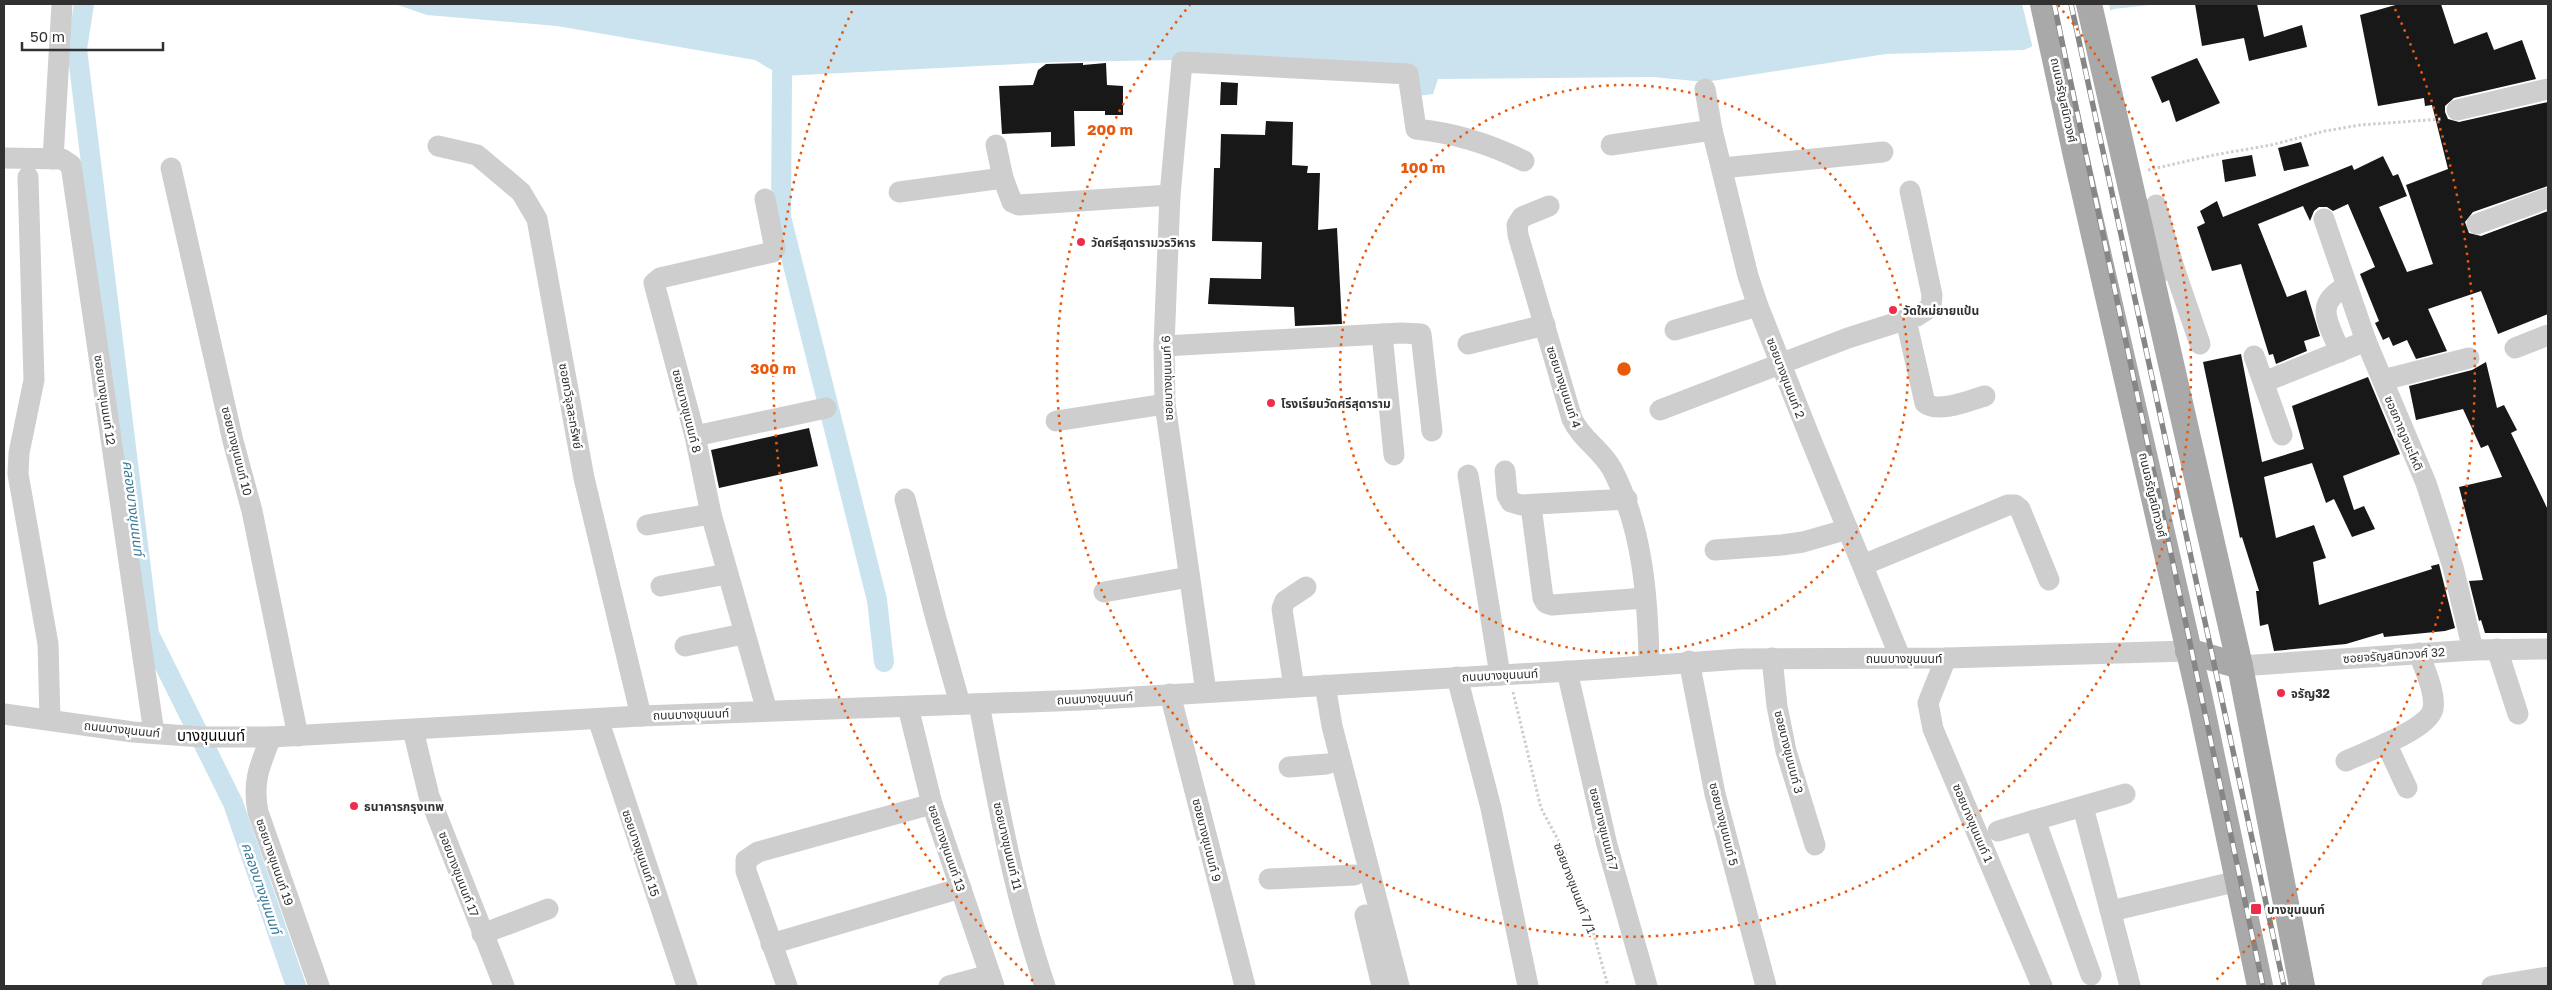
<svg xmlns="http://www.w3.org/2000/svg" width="2552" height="990" font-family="'Golos Text','Noto Sans Thai',sans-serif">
  <rect width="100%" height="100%" fill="#fff"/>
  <path fill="#cae3ee" d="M395,4H2158L2114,9L2024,50L1886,54L1705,82L1653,77L1438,79L1433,94L1417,96L1414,71L1175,60L1056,62L782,76L755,60L557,26L427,15Z"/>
  <path fill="#fff" d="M2022,4H2109L2111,14L2033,49Z"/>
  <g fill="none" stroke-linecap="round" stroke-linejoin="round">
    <g stroke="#cae3ee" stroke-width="20">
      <path d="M84,4L77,49L149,634L233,803L296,986"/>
      <path d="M788,4L782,76L781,217L877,600L884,662"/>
    </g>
  </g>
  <g fill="#181818">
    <path d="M2195,4H2257L2264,37L2302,25L2307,47L2249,61L2244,38L2202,46Z"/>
    <path d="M2399,4H2441L2454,44L2487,32L2494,50L2522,40L2536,79L2454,98L2445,106V112L2448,119L2459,122L2548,102V186L2473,212L2465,222L2469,233L2481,236L2548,211V314L2498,334L2481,291L2428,309L2447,351L2416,359L2407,340L2393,346L2389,337L2383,340L2375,323L2379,321L2360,274L2375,267L2348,204L2333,211L2327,207H2319L2314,211L2310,221L2303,206L2258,224L2287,297L2306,290L2320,336L2304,341L2307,351L2276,364L2273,354L2269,355L2241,264L2212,271L2197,227L2205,223L2200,211L2217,201L2223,217L2352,165L2354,170L2383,156L2393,176L2398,174L2407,196L2379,207L2407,272L2433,264L2406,185L2448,169L2432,105L2425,106L2424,98L2378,106L2360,15Z"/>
    <path d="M2197,58L2220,103L2176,122L2169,100L2162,103L2151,77Z"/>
    <path d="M1083,63V65L1106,63L1107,85L1123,86V115H1105V111H1074L1075,146L1051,147V132L1002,134L999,86L1033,85L1038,70L1046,64Z"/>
    <path d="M1221,82L1238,83L1237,105H1220Z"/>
    <path d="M1266,121L1293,122L1292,165L1308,166L1307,173H1320L1318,230L1337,228L1342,324L1295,326L1294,307L1208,304L1210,278L1261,279L1262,242L1212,241L1214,168H1220L1221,134L1265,135Z"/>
    <path d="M2301,142L2309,166L2284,171L2278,148Z"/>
    <path d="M2252,155L2256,176L2225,182L2222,160Z"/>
    <path d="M2241,354L2262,462L2304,449L2292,406L2368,377L2400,454L2343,476L2354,510L2364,506L2375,529L2352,537L2334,499L2326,503L2312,463L2264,477L2276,538L2314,525L2326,558L2313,562L2319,605L2432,569L2431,566L2439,564L2455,628L2445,631L2384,637L2383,633L2346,644L2274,651L2268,624L2260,626L2256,591H2259L2242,537L2240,538L2203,362Z"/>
    <path d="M2486,362L2497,408L2504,405L2517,430L2511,433L2548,510V633H2485L2481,620L2479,621L2469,581L2483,580L2459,487L2502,477L2488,445L2481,448L2463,409L2416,420L2409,386L2472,370Z"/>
    <path d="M809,428L818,466L719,488L711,450Z"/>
  </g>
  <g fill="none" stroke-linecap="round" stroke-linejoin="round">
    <g stroke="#cecece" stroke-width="3" stroke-dasharray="2.5 2.5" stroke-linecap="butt">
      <path d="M2148,170L2214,155L2271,145L2325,131L2360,125L2442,119"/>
      <path d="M1513,692L1541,808L1565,853L1594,935L1608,986"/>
    </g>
    <g stroke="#cecece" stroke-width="21">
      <path d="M1705,89L1712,130L1748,276L1758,306L1809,435L1900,657"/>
      <path d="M2457,110L2548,89"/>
      <path d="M996,145L1003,178L1012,202L1019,205L1170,195"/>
      <path d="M1611,145L1712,130"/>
      <path d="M438,146L477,155L521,192L537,219L584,478L641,716"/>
      <path d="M4,158L62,159L71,165L154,733"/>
      <path d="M53,159L62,4"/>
      <path d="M171,168L233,441L252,511L298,736"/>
      <path d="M1722,168L1883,152"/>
      <path d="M28,177L34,380L19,453L18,474L48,644L50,720"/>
      <path d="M899,192L1003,178"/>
      <path d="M765,199L775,249L773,252L660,278L654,283L695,436L711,514L767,711"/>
      <path d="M2156,205L2174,268"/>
      <path d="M1549,206L1522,217L1517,225L1518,235L1572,419C1582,440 1601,449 1612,469C1643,528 1648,599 1649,664"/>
      <path d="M2324,219L2366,341L2426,483L2453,567L2473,650"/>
      <path d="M2477,224L2548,198"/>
      <path d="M2149,274L2174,268L2200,344"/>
      <path d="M1906,320L1925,403C1939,414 1970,400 1985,396"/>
      <path d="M1675,330L1758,306"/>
      <path d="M1382,334L1394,455"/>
      <path d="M1468,344L1545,325"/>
      <path d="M1164,346L1401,333L1421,334L1432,431"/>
      <path d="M2515,348L2548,335"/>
      <path d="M2340,352C2329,323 2312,304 2347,286"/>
      <path d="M2254,356L2282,435"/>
      <path d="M2383,380L2469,358"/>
      <path d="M2264,382L2366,341"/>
      <path d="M1660,410L1848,338L1917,316L1931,307L1932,295L1910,191"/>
      <path d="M1056,421L1165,404"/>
      <path d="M695,436L826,408"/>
      <path d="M1505,471L1507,495L1511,502L1521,505L1627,499"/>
      <path d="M1468,475L1500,675"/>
      <path d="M905,499L935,615L960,704"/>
      <path d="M1531,506L1543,598L1546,603L1552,605L1645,598"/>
      <path d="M647,525L711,514"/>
      <path d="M1715,550L1782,545L1803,542L1848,529"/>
      <path d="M1863,565L2008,505H2015L2020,509L2049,580"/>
      <path d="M661,586L727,574"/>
      <path d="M1104,592L1189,577"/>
      <path d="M685,646L743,634"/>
      <path d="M2497,649L2518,714"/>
      <path d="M1772,658L1777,706L1786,751L1815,845"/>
      <path d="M1946,658L1928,703L1933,729L2042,986"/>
      <path d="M1689,661L1715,794L1766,986"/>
      <path d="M2240,666L2473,650L2548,649"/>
      <path d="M1567,671L1607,845L1647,986"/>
      <path d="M1457,677L1491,808L1528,986"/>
      <path d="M1325,685L1332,726L1399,986"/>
      <path d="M1294,687L1282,609L1285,601L1306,587"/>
      <path d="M1206,692L1165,404L1164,346L1170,195L1182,62L1408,74L1416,129C1455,133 1488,143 1524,161"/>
      <path d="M1170,694L1245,986"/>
      <path d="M979,704C997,799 1014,895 1045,986"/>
      <path d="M908,707L932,804L994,986"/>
      <path d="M4,714L133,732L202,737H271L641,716L1082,700L1603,669L1740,659L1946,658L2188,651"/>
      <path d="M598,719L687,986"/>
      <path d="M413,730L429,796L504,986"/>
      <path d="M271,737C260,765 252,781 258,812L319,986"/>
      <path d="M2386,743L2407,788"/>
      <path d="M2346,761C2365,752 2428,730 2433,709C2436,692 2424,669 2419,653"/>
      <path d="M1289,767L1327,764"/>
      <path d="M2083,807L2130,986"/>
      <path d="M1998,831L2035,820"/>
      <path d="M1269,879L1355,875"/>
      <path d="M2111,911L2238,881"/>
      <path d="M1365,915L1382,986"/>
      <path d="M482,934L548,909"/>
      <path d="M771,944L961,888"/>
      <path d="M2091,975L2035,820L2125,794"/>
      <path d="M787,986L746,871V860L758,852L932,804"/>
      <path d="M949,986L990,975"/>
      <path d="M2492,986L2548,977"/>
    </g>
    <g stroke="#a9a9a9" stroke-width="26">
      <path d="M2043,4L2076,156L2201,704L2260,986"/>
      <path d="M2089,4L2240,666L2302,986"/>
      <path d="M2188,651L2240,666"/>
    </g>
    <g stroke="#868686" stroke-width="5.5">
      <g id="rail">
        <path d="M2054,4L2263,986"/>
        <path d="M2071,4L2284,986"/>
      </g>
    </g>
    <use href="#rail" stroke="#fff" stroke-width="4" stroke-dasharray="11" stroke-linecap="butt"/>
  </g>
  <g fill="none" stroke="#e8590c" stroke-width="2.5" stroke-dasharray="2.5 5">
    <circle cx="1624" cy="369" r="284"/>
    <path d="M2058 5A567 567 0 1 1 1190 5"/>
    <path d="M1033 981A851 851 0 0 1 853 9M2395 9A851 851 0 0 1 2215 981"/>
  </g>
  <g fill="#ed2d4a" stroke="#fff" stroke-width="2">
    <circle cx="1081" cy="242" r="5"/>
    <circle cx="1893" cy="310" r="5"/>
    <circle cx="1271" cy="403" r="5"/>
    <circle cx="2281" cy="693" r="5"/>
    <circle cx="354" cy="806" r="5"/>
    <rect x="2250" y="903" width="12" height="12" rx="2.5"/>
  </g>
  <g text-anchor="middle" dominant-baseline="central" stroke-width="5" stroke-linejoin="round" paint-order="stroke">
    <g font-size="12" fill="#313131" stroke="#fff">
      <text transform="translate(2064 100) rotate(78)">ถนนจรัญสนิทวงศ์</text>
      <text transform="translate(1167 378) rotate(-92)">ซอยบางขุนนนท์ 6</text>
      <text transform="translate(1786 378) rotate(69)">ซอยบางขุนนนท์ 2</text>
      <text transform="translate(1564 387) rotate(72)">ซอยบางขุนนนท์ 4</text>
      <text transform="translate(105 400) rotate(82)">ซอยบางขุนนนท์ 12</text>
      <text transform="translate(571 406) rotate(80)">ซอยทวีจุลละทรัพย์</text>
      <text transform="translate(687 411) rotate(76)">ซอยบางขุนนนท์ 8</text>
      <text transform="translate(2404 433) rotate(67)">ซอยกาญจนะโหติ</text>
      <text transform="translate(237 451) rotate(76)">ซอยบางขุนนนท์ 10</text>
      <text transform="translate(2153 495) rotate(77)">ถนนจรัญสนิทวงศ์</text>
      <text transform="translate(2394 655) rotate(-4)">ซอยจรัญสนิทวงศ์ 32</text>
      <text x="1904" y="658">ถนนบางขุนนนท์</text>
      <text transform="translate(1500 675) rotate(-3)">ถนนบางขุนนนท์</text>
      <text transform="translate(1095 698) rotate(-3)">ถนนบางขุนนนท์</text>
      <text transform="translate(691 714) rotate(-2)">ถนนบางขุนนนท์</text>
      <text transform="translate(122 729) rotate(6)">ถนนบางขุนนนท์</text>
      <text transform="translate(1789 752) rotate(76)">ซอยบางขุนนนท์ 3</text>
      <text transform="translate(1973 823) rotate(67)">ซอยบางขุนนนท์ 1</text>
      <text transform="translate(1724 824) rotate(76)">ซอยบางขุนนนท์ 5</text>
      <text transform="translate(1604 829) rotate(76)">ซอยบางขุนนนท์ 7</text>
      <text transform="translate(1207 840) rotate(76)">ซอยบางขุนนนท์ 9</text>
      <text transform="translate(1008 846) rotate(77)">ซอยบางขุนนนท์ 11</text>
      <text transform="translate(947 848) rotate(71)">ซอยบางขุนนนท์ 13</text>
      <text transform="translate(641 853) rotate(71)">ซอยบางขุนนนท์ 15</text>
      <text transform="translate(275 862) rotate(71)">ซอยบางขุนนนท์ 19</text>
      <text transform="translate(459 874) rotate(69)">ซอยบางขุนนนท์ 17</text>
      <text transform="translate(1575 888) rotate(69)">ซอยบางขุนนนท์ 7/1</text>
    </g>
    <g font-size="12" font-weight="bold" fill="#313131" stroke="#fff" text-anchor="start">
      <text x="1091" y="242">วัดศรีสุดารามวรวิหาร</text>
      <text x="1903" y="310">วัดใหม่ยายแป้น</text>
      <text x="1281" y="403">โรงเรียนวัดศรีสุดาราม</text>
      <text x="2291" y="693">จรัญ32</text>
      <text x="364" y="806">ธนาคารกรุงเทพ</text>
      <text x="2267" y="909">บางขุนนนท์</text>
    </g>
    <g font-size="14" font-style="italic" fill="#3a7a97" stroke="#fff">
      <text transform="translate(134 508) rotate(83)">คลองบางขุนนนท์</text>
      <text transform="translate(262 888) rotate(71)">คลองบางขุนนนท์</text>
    </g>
    <g font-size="15" fill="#000" stroke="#fff">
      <text x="211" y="735">บางขุนนนท์</text>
    </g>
  </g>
  <circle cx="1624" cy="369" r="8" fill="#e8590c" stroke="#fff" stroke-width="2.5"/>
  <g font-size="15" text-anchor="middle" font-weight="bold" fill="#e8590c" stroke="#fff" stroke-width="5" stroke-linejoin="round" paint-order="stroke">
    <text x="1110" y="135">200 m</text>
    <text x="1423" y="173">100 m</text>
    <text x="773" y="374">300 m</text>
  </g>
  <rect width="2552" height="990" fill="none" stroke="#313131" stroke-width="10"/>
  <path d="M22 42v8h141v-8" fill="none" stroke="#313131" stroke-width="2.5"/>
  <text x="30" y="42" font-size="15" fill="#313131" stroke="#ffffff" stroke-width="4" paint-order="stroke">50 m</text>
</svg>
